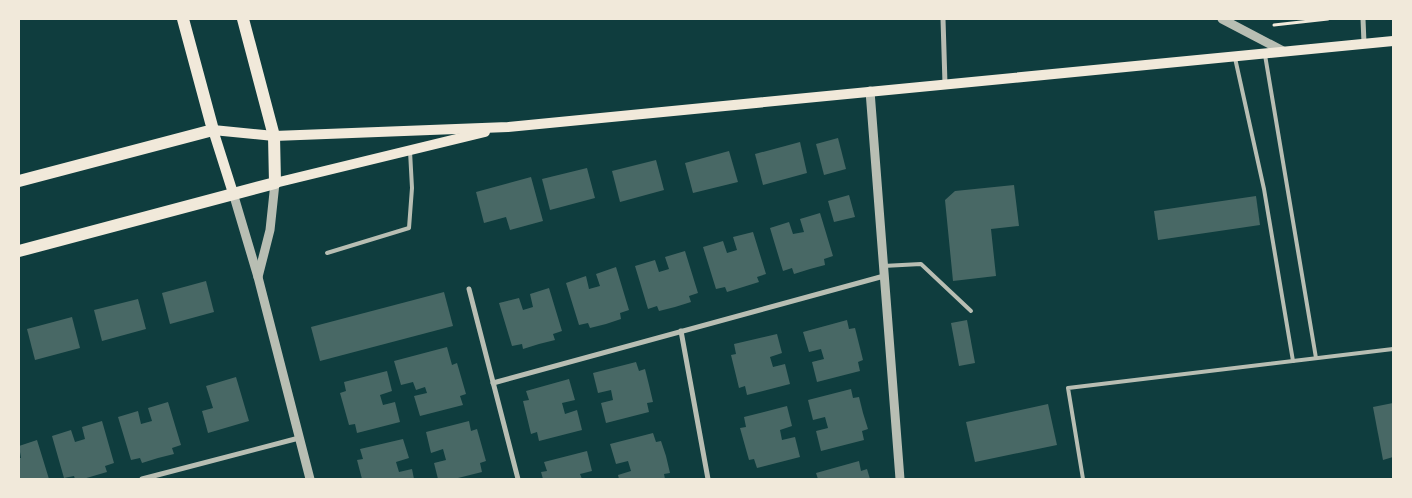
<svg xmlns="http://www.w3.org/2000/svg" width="1412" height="498" font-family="Manrope,sans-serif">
  <rect width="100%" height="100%" fill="#0f3d3e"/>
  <g fill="#486865">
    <path d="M838,138L846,169L824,175L816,144Z"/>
    <path d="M800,142L807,173L763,185L755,154Z"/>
    <path d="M729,151L738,182L693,193L685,163Z"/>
    <path d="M656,160L664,190L620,202L612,171Z"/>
    <path d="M587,168L595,198L550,210L542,179Z"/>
    <path d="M531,177L543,221L510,230L506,217L484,223L476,192Z"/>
    <path d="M1014,185L1019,226L991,229L996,276L953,281L945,200L955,191Z"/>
    <path d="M849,195L855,217L834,222L828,201Z"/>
    <path d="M1256,196L1260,225L1158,240L1154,211Z"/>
    <path d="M820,213L833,256L824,259L825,265L810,269L794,274L792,268L783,271L770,228L789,222L793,234L804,232L800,219Z"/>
    <path d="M753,232L766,274L757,277L759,282L727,292L725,287L716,289L703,247L723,241L727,253L737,250L733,237Z"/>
    <path d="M685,251L698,293L689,296L691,302L675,307L659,311L657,306L648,309L635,266L655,260L659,272L669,269L665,257Z"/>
    <path d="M616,267L629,310L620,313L621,319L606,324L590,328L588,323L579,325L566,283L586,276L589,289L600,286L596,274Z"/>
    <path d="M206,281L214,312L170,324L162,293Z"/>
    <path d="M549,288L562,331L553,334L555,340L539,344L523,349L522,344L512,346L499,303L519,298L523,310L533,307L530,294Z"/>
    <path d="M444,292L453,326L320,361L311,327Z"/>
    <path d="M138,299L146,329L102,341L94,310Z"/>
    <path d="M72,317L80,348L35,360L27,329Z"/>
    <path d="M847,320L849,329L855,328L863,360L858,362L860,371L817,382L812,362L824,359L821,349L809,352L803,332Z"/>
    <path d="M967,320L975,363L959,366L951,323Z"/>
    <path d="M777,334L782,353L770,357L773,367L785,364L790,384L747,395L745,386L739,388L731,355L736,354L734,344Z"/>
    <path d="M447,347L452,365L457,363L466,394L460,396L463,405L420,416L414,396L427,393L425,387L416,390L413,382L401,385L394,361Z"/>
    <path d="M636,362L639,371L645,369L649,385L653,402L647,403L649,412L606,423L601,403L613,400L611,390L598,393L593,373Z"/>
    <path d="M387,371L392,391L380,395L383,405L395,402L400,422L357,433L355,424L349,425L340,393L346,391L344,382Z"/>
    <path d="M236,377L249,421L208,433L202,411L213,408L206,386Z"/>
    <path d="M569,379L575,400L562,403L565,414L577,410L582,430L539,441L537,432L531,434L523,401L529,400L526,391Z"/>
    <path d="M851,389L853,398L859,397L863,413L868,429L862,431L864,440L821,451L816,431L828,428L825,417L813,420L808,400Z"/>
    <path d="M168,402L181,445L172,448L174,454L158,458L142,463L140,458L131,460L118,417L138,411L141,424L152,421L148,408Z"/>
    <path d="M1393,403V457L1383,460L1373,407Z"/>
    <path d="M1048,404L1057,445L975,462L966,422Z"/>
    <path d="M787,406L792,426L780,430L782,440L795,437L800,457L757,468L754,459L749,460L740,428L746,427L744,417Z"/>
    <path d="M102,421L114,463L105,466L107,472L83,479H75L74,476L64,478L52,436L71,430L75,442L85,439L82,427Z"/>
    <path d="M469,421L471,431L477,429L486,461L480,463L482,472L454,479H438L434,463L446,460L443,449L431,453L426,432Z"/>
    <path d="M653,433L656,442L661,441L666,456L670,473L664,474L665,479H619L618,475L631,471L628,461L616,464L610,444Z"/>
    <path d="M403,439L409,458L396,462L399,472L412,469L414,479H362L357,460L363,459L360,449Z"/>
    <path d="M37,440L49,479H19V458H21L19,446Z"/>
    <path d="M587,451L592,471L580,474L582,479H543L541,472L547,471L544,462Z"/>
    <path d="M859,461L861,471L867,469L870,479H818L816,473Z"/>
  </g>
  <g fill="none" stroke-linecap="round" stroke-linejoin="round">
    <path stroke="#f1e9da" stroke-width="3" d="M1274,25L1328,19"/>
    <g stroke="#b8beb3" stroke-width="4">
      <path d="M1265,55L1316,358"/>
      <path d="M1235,58L1264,189L1293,361"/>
      <path d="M327,253L409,228L412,188L410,151"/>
      <path d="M883,266L921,264L971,311"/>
      <path d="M1083,479L1068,388L1393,349"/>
    </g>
    <g stroke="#b8beb3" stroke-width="5">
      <path d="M943,19L945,84"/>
      <path d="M1363,19L1364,43"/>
      <path d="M469,289L518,479"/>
      <path d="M681,331L708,479"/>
      <path d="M493,383L884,276"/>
      <path d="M142,479L299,438"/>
    </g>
    <g stroke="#b8beb3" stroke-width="9">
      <path d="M1222,19L1283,51"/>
      <path d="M870,91L900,479"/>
      <path d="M233,193L258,277L310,479"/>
      <path d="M258,277L270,230L275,183"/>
    </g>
    <g stroke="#f1e9da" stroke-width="10">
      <path d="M275,183L485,132"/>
      <path d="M233,193L213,130L274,136L508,127L1393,41"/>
    </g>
    <g stroke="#f1e9da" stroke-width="12">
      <path d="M19,181L213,130L183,19"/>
      <path d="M19,251L275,183L274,136L243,19"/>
    </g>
  </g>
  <rect width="1412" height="498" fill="none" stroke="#f1e9da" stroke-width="40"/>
</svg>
